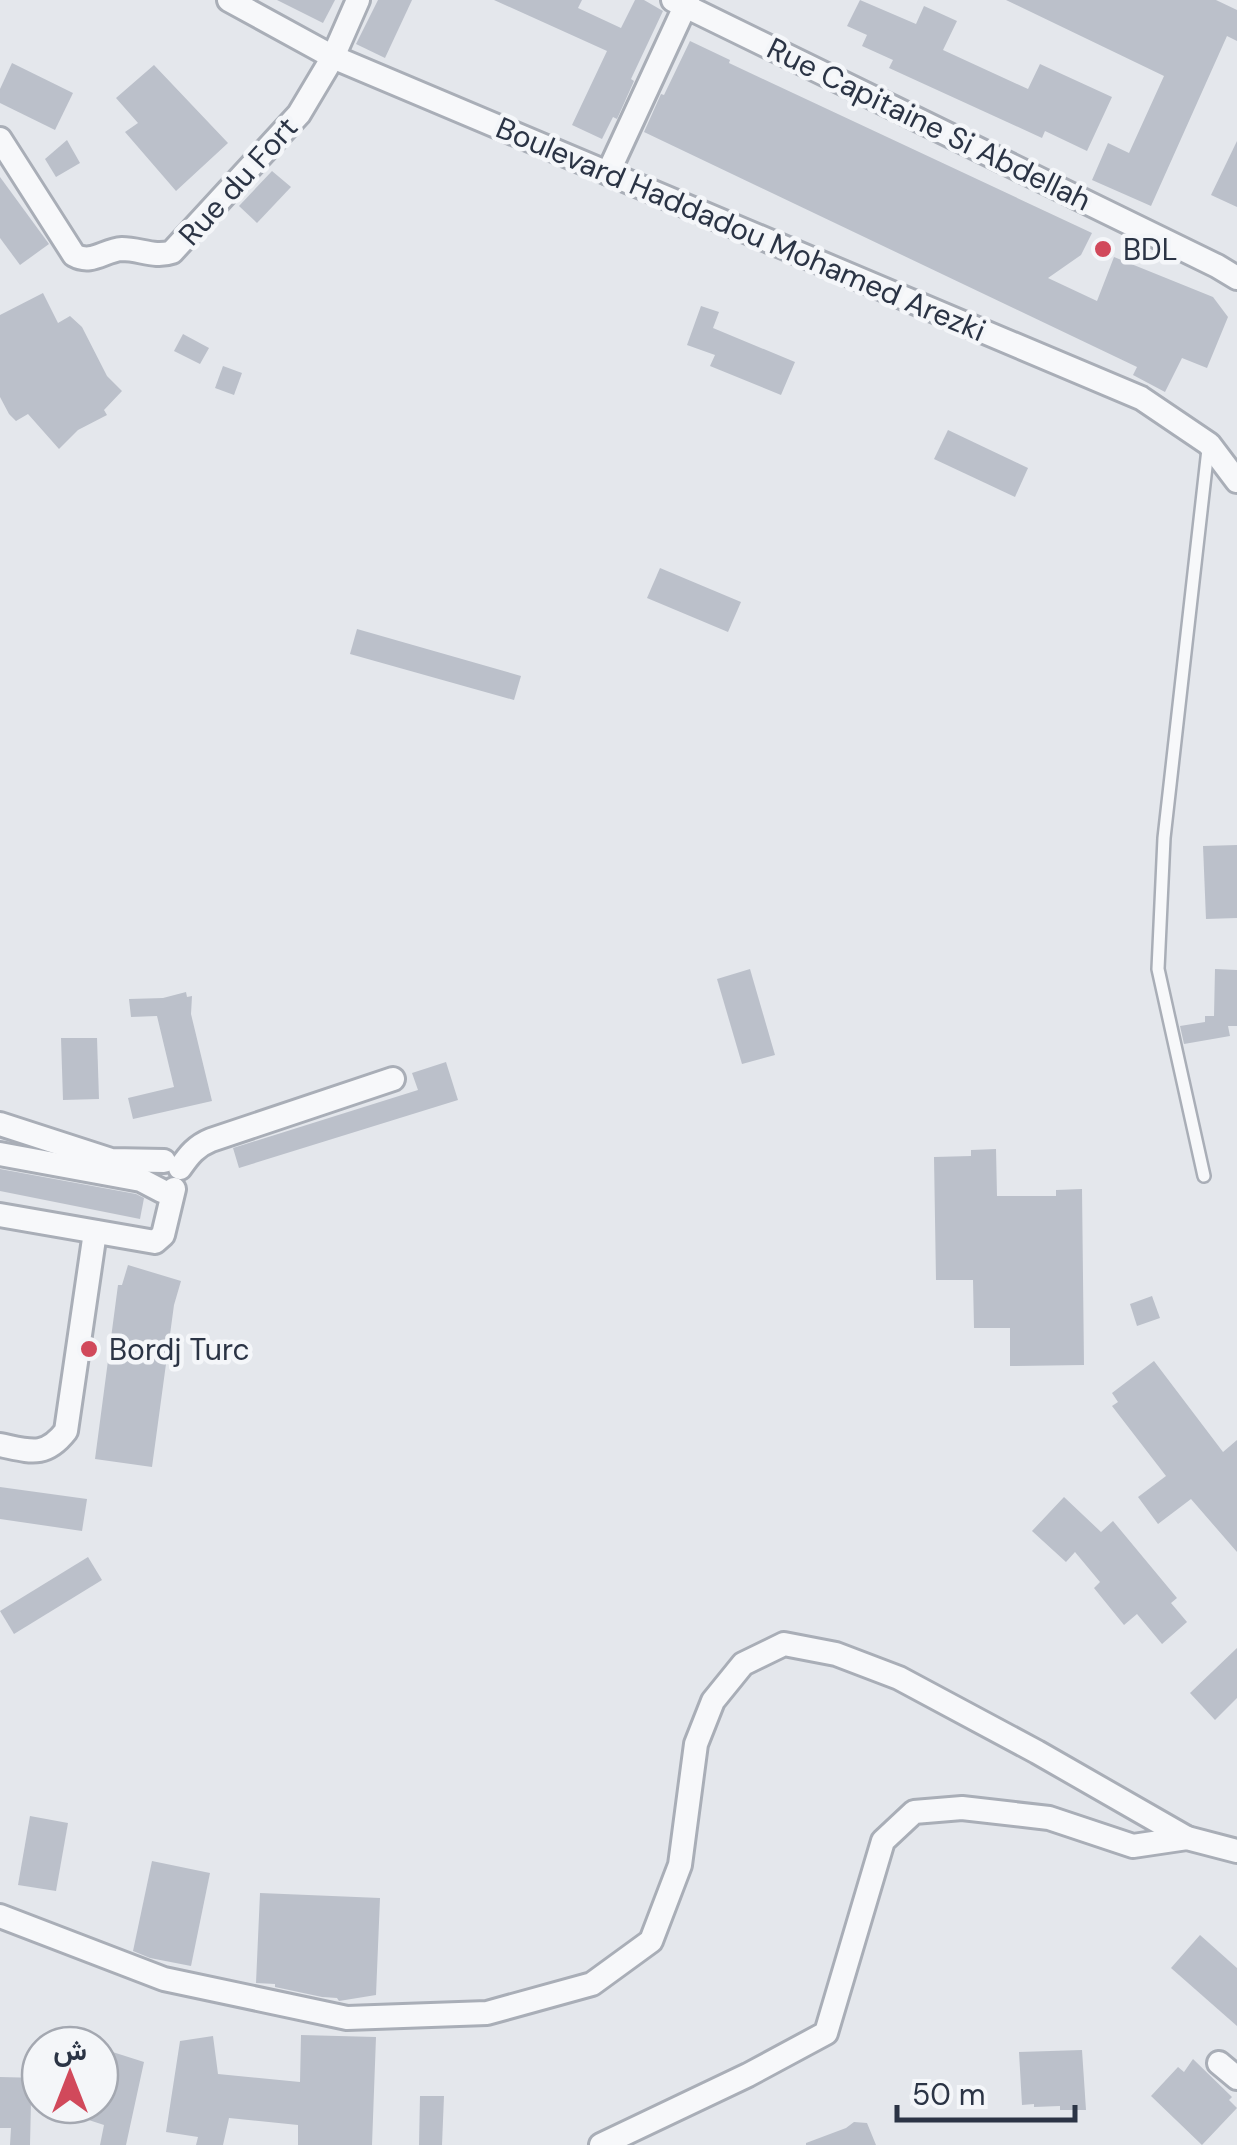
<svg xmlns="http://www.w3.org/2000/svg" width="1237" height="2145" font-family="'DM Sans',Vazirmatn,sans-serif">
  <rect width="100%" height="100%" fill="#e4e7ec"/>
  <g fill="#bbc0ca">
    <path d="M277,0H335L323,23Z"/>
    <path d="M378,0H412L385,58L356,44Z"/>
    <path d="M494,0H582L578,8L621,28L635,0H644L663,11L631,79L634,81L617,119L613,117L602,139L572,125L607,51Z"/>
    <path d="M860,0L916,24L924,6L957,21L943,50L1028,89L1040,64L1112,97L1087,151L1045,131L1042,138L889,68L893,60L862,46L867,35L847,26Z"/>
    <path d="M1006,0H1216L1237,10V41L1227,36L1151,206L1092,180L1108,143L1129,153L1164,76Z"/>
    <path d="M690,41L730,60L729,63L1092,233L1081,255L1048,278L1097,301L1114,257L1213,297L1228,317L1207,368L1182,358L1165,392L1133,375L1137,367L644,132L661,94L664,95Z"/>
    <path d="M12,63L73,93L55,130L0,103V89Z"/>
    <path d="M154,65L228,143L176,191L125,132L138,123L116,98Z"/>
    <path d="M67,140L80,163L56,177L45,159Z"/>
    <path d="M1237,141V207L1211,195Z"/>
    <path d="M272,171L291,187L257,223L239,206Z"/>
    <path d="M0,177L49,244L20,265L0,238Z"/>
    <path d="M43,293L58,323L70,316L82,327L107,376L122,391L104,410L107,415L78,430L59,449L28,414L16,421L9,414L0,397V315Z"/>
    <path d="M701,306L719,312L713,328L795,362L781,395L710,366L715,355L687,345Z"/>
    <path d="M183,334L209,348L200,364L174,351Z"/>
    <path d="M223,366L242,373L234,395L215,388Z"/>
    <path d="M948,430L1028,468L1015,497L934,459Z"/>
    <path d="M660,568L741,602L728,632L647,598Z"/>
    <path d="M357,629L521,676L514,700L350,654Z"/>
    <path d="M1237,845V918L1206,919L1203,846Z"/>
    <path d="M750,969L775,1055L742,1064L717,979Z"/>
    <path d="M1215,969L1237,970V1026H1228L1230,1036L1184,1044L1180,1026L1205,1022V1016H1214Z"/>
    <path d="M186,992L187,997L192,996L191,1014L212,1101L133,1119L128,1098L174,1087L157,1016L131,1017L129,999L163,998Z"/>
    <path d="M61,1038H97L99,1099L63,1100Z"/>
    <path d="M446,1062L458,1100L239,1168L233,1148L418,1090L412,1073Z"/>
    <path d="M996,1149L997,1196H1056V1190L1082,1189L1084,1365L1010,1366V1328H974L973,1280H936L934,1157L971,1156V1150Z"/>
    <path d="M0,1169L136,1194L144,1198L140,1219L0,1191Z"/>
    <path d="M128,1265L181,1281L174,1305L152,1467L95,1459L118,1285H122Z"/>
    <path d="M1152,1296L1160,1318L1137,1326L1130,1304Z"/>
    <path d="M1154,1361L1223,1452L1237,1440V1552L1191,1499L1158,1524L1138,1497L1166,1476L1112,1406L1118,1402L1112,1393Z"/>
    <path d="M0,1487L87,1499L82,1531L0,1519Z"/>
    <path d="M1064,1497L1101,1532L1113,1521L1177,1598L1171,1603L1187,1622L1162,1644L1137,1614L1124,1625L1094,1588L1100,1582L1075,1552L1066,1562L1032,1531Z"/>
    <path d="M88,1557L102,1580L14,1634L0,1611Z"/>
    <path d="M1237,1648V1698L1215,1720L1190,1693Z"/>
    <path d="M30,1816L68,1823L56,1891L18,1885Z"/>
    <path d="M152,1861L210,1873L191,1966L150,1958L133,1951Z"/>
    <path d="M260,1893L380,1898L376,1995L339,2001L337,1998L322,1997L275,1987V1984L256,1983Z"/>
    <path d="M1200,1935L1237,1968V2026L1171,1968Z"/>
    <path d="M301,2035L376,2037L372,2145H298V2125L229,2118L223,2145H196L198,2137L166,2132L180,2041L213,2036L218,2074L300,2082Z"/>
    <path d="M100,2048L144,2062L126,2145H100L104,2125L55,2109L56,2105H100Z"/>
    <path d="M1082,2050L1086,2110H1060V2106L1034,2107V2104L1022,2105L1019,2052Z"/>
    <path d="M1193,2059L1232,2097L1229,2100L1237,2108L1202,2145L1151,2096L1178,2067L1184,2072Z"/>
    <path d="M0,2077L40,2078V2105L31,2102L30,2145H10L11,2128H0Z"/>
    <path d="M420,2096H444L442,2145H419Z"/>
    <path d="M854,2122L867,2123L876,2145H806V2143L846,2128Z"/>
  </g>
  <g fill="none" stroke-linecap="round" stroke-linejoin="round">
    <g stroke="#a9aeb7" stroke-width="16">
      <path id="service" d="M1204,1176L1158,969L1164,838L1208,449"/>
    </g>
    <g stroke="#a9aeb7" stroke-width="28">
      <g id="minor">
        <path d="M229,0L333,57L1141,398L1209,444L1237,481"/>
        <path d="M673,0L1217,266L1237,278"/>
        <path d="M0,139L74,255C92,265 104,250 122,249C140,249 155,258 172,252L299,114L333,57L358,0"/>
        <path d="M608,173L688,0"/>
        <path d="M0,1124L111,1160L164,1161"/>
        <path d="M0,1154L141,1180L162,1191"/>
        <path d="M180,1168C189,1155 196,1146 211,1140L393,1079"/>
        <path d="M0,1215L155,1242L163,1235L174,1189"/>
        <path d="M0,1445C30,1451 45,1458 66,1431L95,1232"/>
        <path d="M0,1916L164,1979L347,2018L487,2013L592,1984L651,1941L680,1865L696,1744L713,1701L743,1664L784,1644L836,1654L899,1678L1037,1752L1187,1838"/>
        <path d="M1219,2063L1237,2078"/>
        <path d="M601,2145L748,2075L826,2033L883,1841L914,1812L962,1808L1049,1818L1133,1846L1187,1838L1237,1851"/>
      </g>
    </g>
    <use href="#service" stroke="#f7f8fa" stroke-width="11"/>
    <use href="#minor" stroke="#f7f8fa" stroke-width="22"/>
  </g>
  <g fill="#d1495b" stroke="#f4f6f9" stroke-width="4">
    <circle cx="1103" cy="249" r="10"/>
    <circle cx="89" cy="1349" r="10"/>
  </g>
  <g text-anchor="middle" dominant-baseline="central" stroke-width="9" stroke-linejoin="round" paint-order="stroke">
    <g font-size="30" fill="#2b3445" stroke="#f4f6f9">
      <text transform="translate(929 124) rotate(26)">Rue Capitaine Si Abdellah</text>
      <text transform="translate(238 181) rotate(-48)">Rue du Fort</text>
      <text transform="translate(741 229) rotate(23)">Boulevard Haddadou Mohamed Arezki</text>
    </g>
    <g font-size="30" fill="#2b3445" stroke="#f4f6f9" text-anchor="start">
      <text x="1123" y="249">BDL</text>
      <text x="109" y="1349">Bordj Turc</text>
    </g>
  </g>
  <g transform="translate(70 2075)"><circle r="48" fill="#f4f6f9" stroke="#a4a8b1" stroke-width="2.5"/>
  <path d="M0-8L18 38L0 25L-18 38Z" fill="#d1495b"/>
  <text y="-15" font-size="28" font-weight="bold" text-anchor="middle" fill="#2b3445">ش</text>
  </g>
  <path d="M897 2105v15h178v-15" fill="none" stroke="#2b3445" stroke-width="5"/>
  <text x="912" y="2105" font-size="30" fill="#2b3445" stroke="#f4f6f9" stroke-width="8" paint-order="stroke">50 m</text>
</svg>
